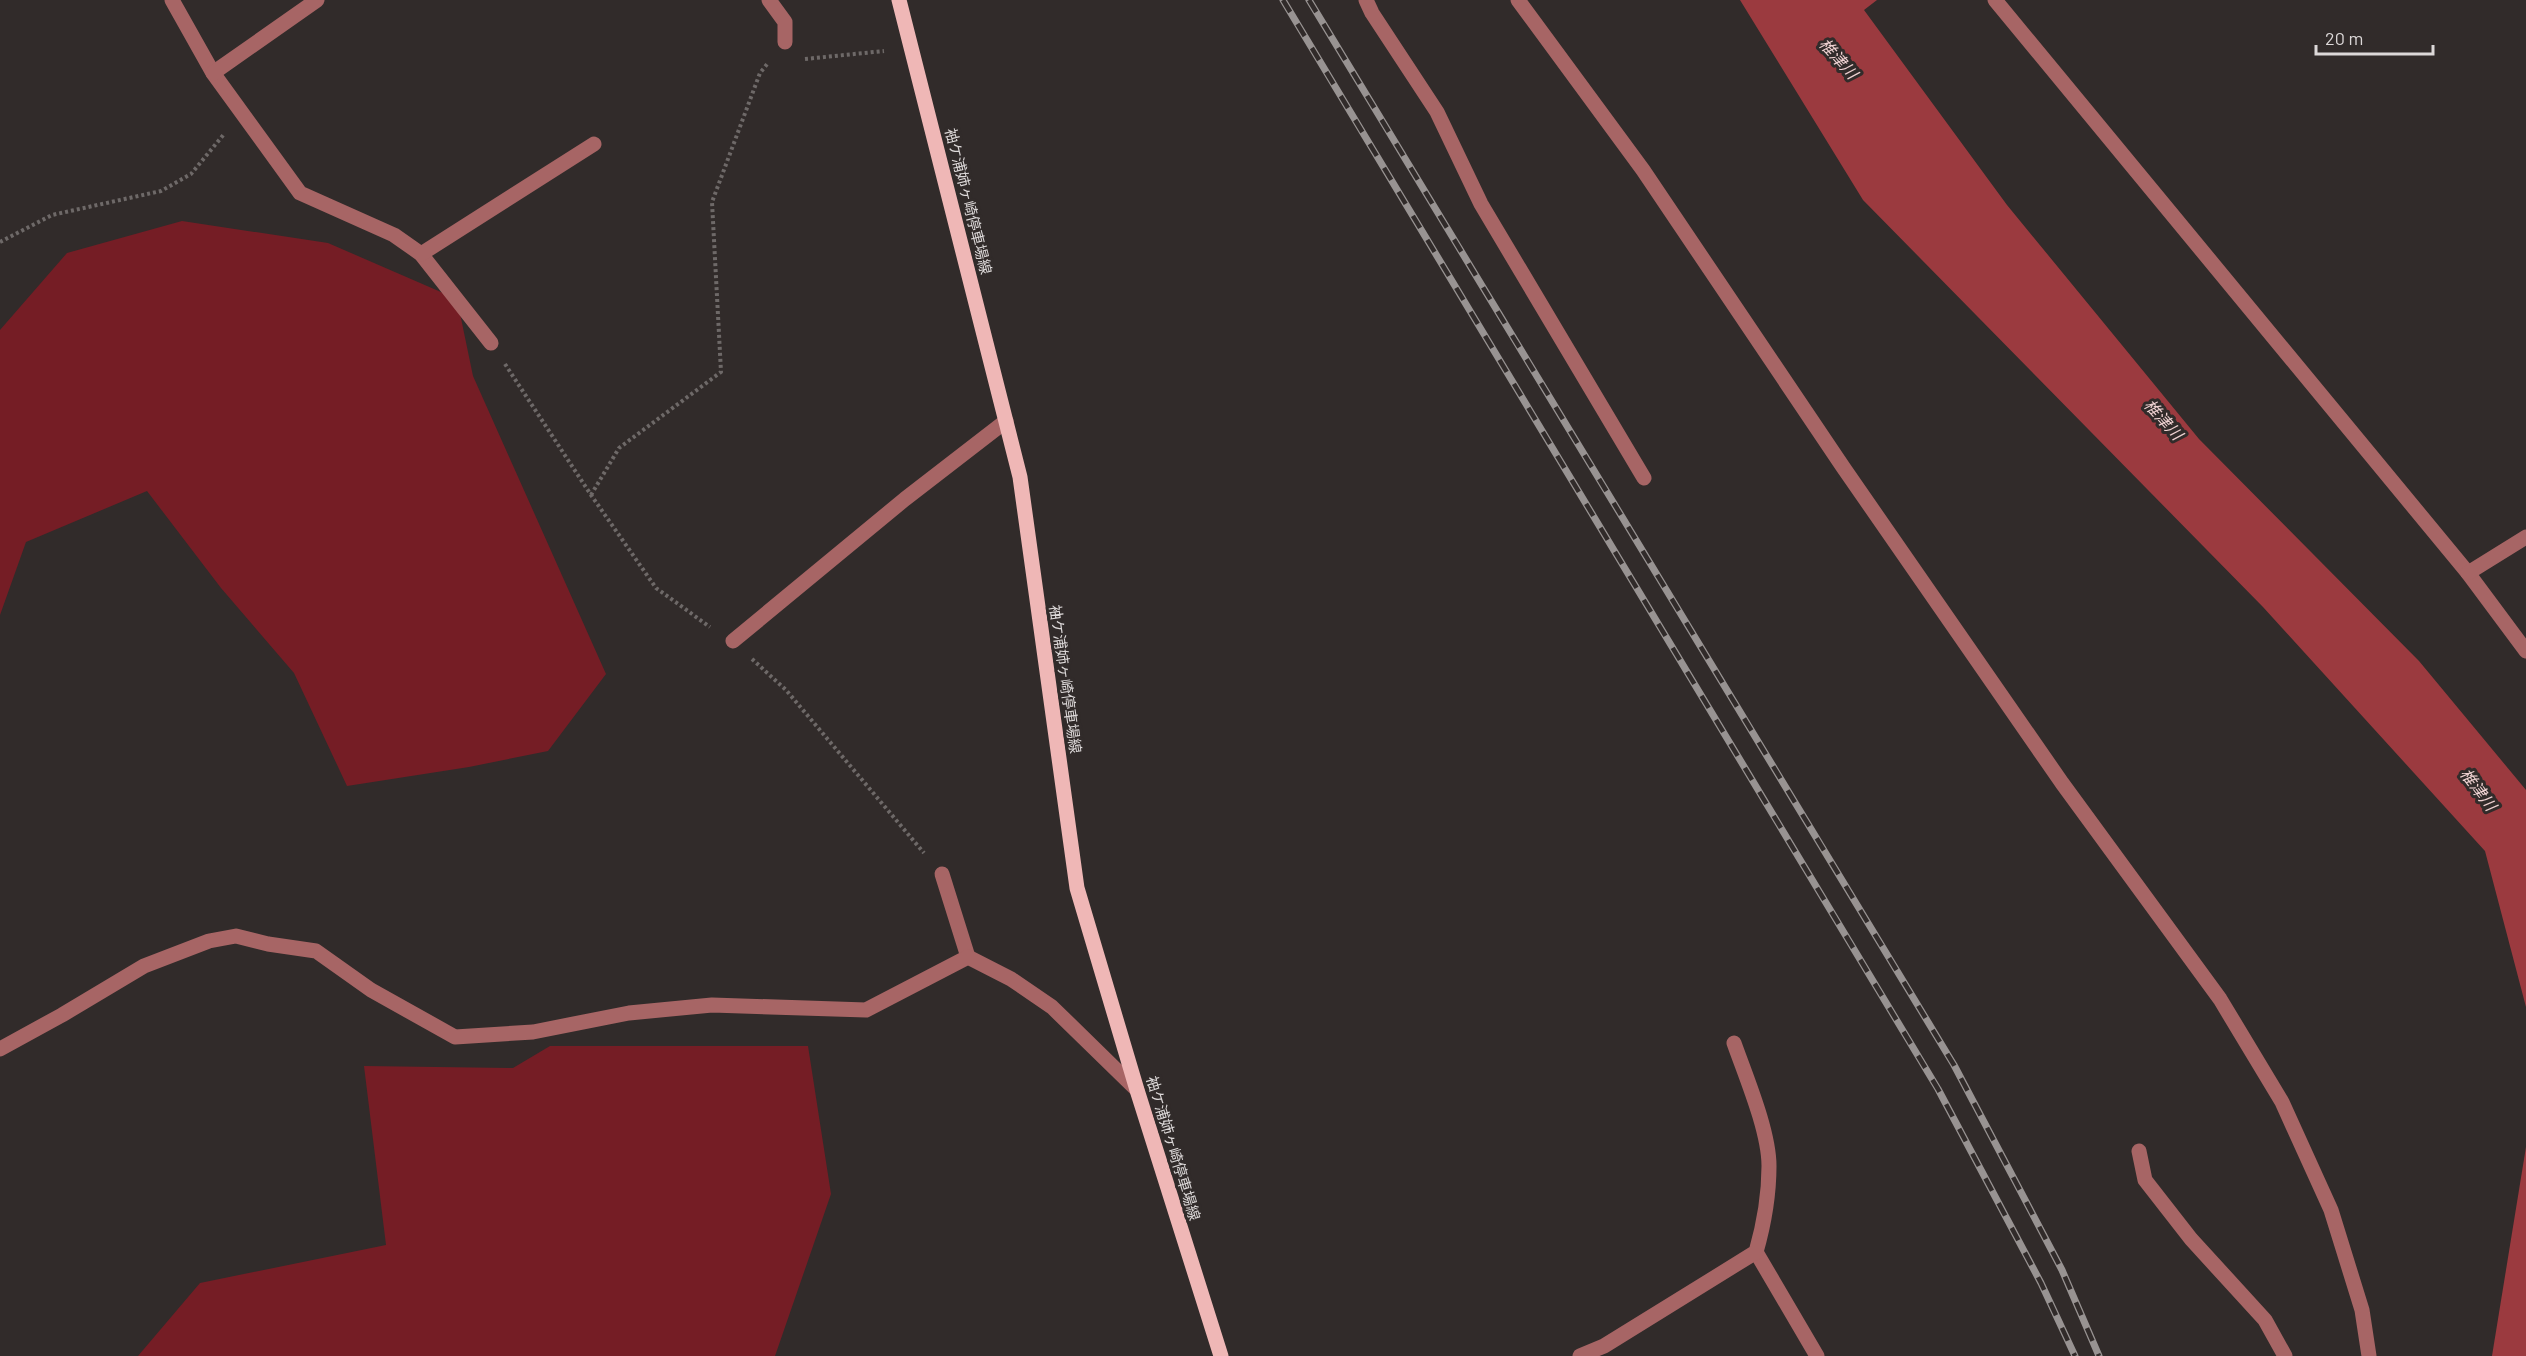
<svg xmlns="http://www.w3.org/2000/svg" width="2526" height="1356" font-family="Barlow,'Noto Sans JP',sans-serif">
  <rect width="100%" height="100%" fill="#312b2a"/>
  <g fill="#751d25">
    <path d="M182,221L328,243L457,299L473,376L606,674L548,751L469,767L347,786L294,673L221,588L147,491L26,542L0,615V330L67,253Z"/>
    <path d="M550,1046H808L831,1194L775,1356H138L200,1283L386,1245L364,1066L513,1068Z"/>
  </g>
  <g fill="#9b3a3f">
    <path d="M1740,0H1877L1864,10L2007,205L2199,439L2419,661L2526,790V1007L2485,851L2263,607L1863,200Z"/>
    <path d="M2526,1147V1356H2492Z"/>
  </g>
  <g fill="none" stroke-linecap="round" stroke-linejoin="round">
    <g stroke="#6e6968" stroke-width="4" stroke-dasharray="3 3" stroke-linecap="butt">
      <path d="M805,59L884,51"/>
      <path d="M0,242L52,215L161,191L191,174L225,133"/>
      <path d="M505,364L591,495L656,588L710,627"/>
      <path d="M591,495L619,448L721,372L712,202L760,73L768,63"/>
      <path d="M752,659L786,690L924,853"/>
    </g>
    <g stroke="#a76565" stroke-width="15">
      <path d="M172,0L213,73L300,193L394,235L421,254L491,343"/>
      <path d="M769,0L785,22V42"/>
      <path d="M1366,0L1372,13L1437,112L1481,204L1644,478"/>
      <path d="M1518,0L1643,170L1843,467L2062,783L2220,999L2282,1102L2331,1210L2362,1310L2369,1356"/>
      <path d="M1995,0L2468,573L2526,651"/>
      <path d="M213,73L317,0"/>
      <path d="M421,254L594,144"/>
      <path d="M2468,573L2526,537"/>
      <path d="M733,641L905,499L1006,421"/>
      <path d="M942,874L968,957"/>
      <path d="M0,1049L62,1015L144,966L209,941L236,936L268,944L316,951L371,990L455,1037L533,1032L629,1013L712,1005L866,1010L968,957L1011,979L1052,1007L1137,1090"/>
      <path d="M2139,1151L2145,1180L2191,1239L2265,1320L2285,1356"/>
      <path d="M1756,1252L1817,1356"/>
      <path d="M1580,1356L1604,1346L1756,1252C1764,1224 1769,1196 1769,1166C1769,1131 1746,1077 1734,1043"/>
    </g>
    <path stroke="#efb7b6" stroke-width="15" d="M899,0L1020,477L1077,888L1137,1090L1221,1356"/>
    <g stroke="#989392" stroke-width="7">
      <g id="rail">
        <path d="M1283,0L1938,1089L2041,1283L2075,1356"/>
        <path d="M1309,0L1954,1065L2062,1270L2099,1356"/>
      </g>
    </g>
    <use href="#rail" stroke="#312b2a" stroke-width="4.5" stroke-dasharray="14" stroke-linecap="butt"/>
  </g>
  <g text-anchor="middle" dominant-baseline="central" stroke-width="6" stroke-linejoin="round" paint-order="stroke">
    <g font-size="15" fill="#dcd8d8" stroke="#312b2a">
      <text transform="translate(969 201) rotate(76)">袖ケ浦姉ヶ崎停車場線</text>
      <text transform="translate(1066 679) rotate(82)">袖ケ浦姉ヶ崎停車場線</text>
      <text transform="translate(1174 1148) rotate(73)">袖ケ浦姉ヶ崎停車場線</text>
    </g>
    <g font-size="16" font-style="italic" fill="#efd2d2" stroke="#312b2a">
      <text transform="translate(1839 58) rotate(48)">椎津川</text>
      <text transform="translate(2164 419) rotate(48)">椎津川</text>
      <text transform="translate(2479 789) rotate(53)">椎津川</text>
    </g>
  </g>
  <path d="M2316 45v9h117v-9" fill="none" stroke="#dcd8d8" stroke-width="3"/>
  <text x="2325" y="45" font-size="18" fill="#dcd8d8" stroke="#312b2a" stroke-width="4.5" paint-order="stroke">20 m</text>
</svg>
